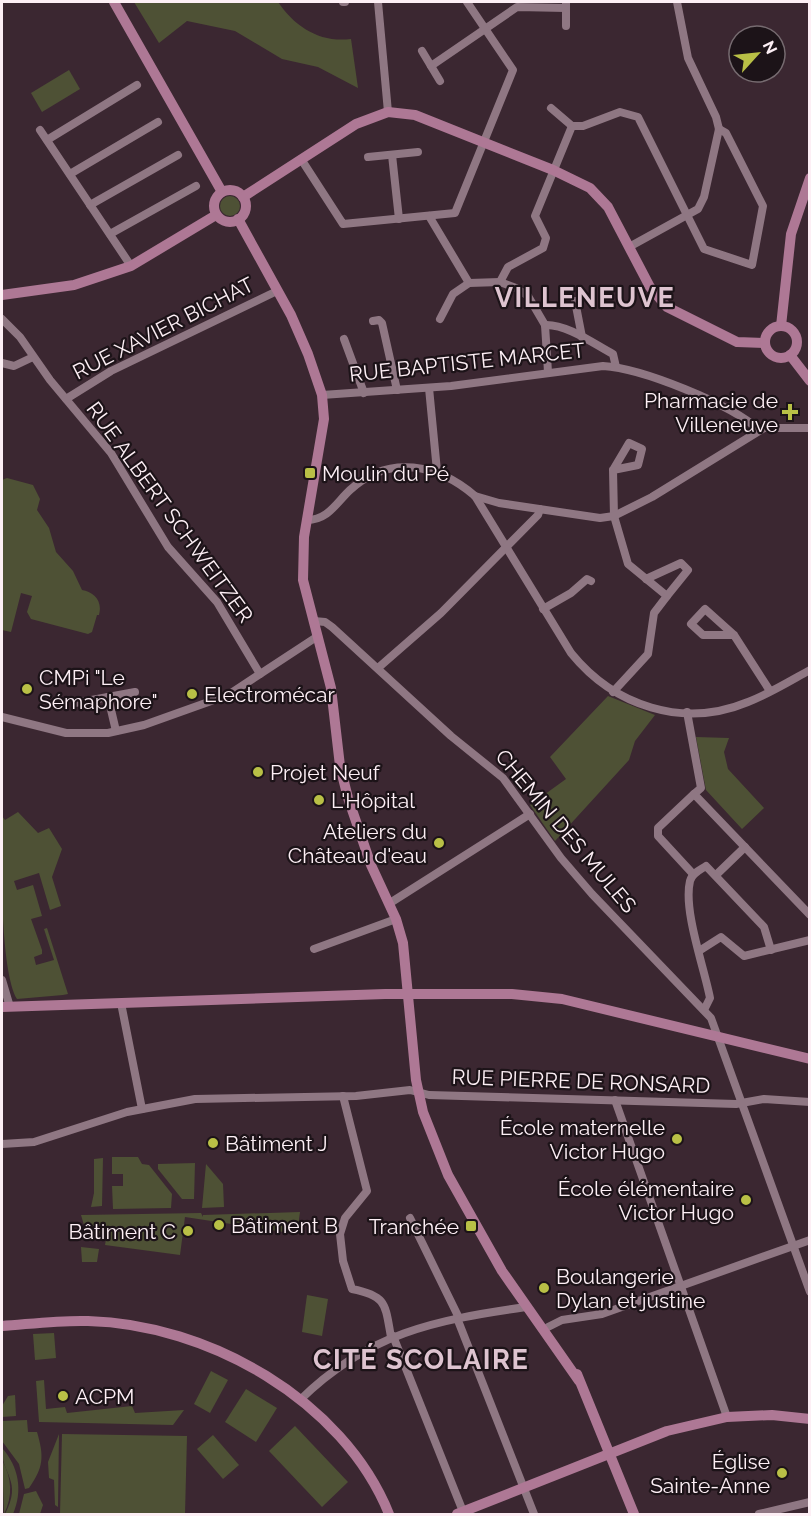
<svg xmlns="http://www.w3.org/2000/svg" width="811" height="1516" font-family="Raleway,sans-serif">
  <rect width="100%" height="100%" fill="#3b2731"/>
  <g fill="#4e5135">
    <path d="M134,2H278C295,27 320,43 351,39L358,88L318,67L282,59L235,31L187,21L159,43Z"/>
    <path d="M69,70L80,89L42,112L31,93Z"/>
    <circle cx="230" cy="206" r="10"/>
    <path d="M7,478L33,485L40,499L37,510L49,528L56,552L73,571L82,590C93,592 103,600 99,615H97L92,632L88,634L31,619L27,612L32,596L21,593L11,632L2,630V480Z"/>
    <path d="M608,696L655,715L635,741L629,760L555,841L530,805L566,779L550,757Z"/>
    <path d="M696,737L729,738L724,752L728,769L764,808L742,829L706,790Z"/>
    <path d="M18,812L38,833L49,828L62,849L52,877L61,906L50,910L39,873L14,881L17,890L33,885L42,916L31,919L42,950V954L34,957L36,965L54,960L44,929L47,928L68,994L63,995L17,999C0,971 1,856 2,816L5,820Z"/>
    <path d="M112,1157H138L142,1164L149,1165L172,1194L171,1208L113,1209L112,1186H123V1174H112Z"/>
    <path d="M103,1158L102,1206L91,1207L94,1193V1159Z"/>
    <path d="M195,1163L194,1199H182L158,1169V1164Z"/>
    <path d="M206,1164L223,1184L224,1207L202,1208Z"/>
    <path d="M300,1212L297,1234L185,1217L180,1255L105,1245L107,1234L86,1232L81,1215L201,1213L203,1217V1215Z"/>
    <path d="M81,1247L99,1249L97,1262H82Z"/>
    <path d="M307,1295L328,1299L322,1336L302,1332Z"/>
    <path d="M54,1333L56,1358L35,1360L33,1334Z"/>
    <path d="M211,1371L228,1380L210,1413L194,1404Z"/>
    <path d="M44,1380L46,1409L65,1407L67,1413L132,1406L135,1413L184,1410L173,1425L39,1422L36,1381Z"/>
    <path d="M246,1389L277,1408L256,1442L225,1422Z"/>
    <path d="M15,1395L16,1416L2,1417V1406L8,1396Z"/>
    <path d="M27,1420L28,1432H37C44,1456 44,1467 29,1488L25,1489L19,1464L2,1441V1421Z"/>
    <path d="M295,1426L348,1482L322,1507L269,1451Z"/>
    <path d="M59,1434L58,1506V1507L55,1505L54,1480L49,1478L48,1462Z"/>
    <path d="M62,1434L187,1436L185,1514H60Z"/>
    <path d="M213,1435L239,1465L223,1479L197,1449Z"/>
    <path d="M2,1448C19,1467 23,1491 13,1514H5C23,1480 1,1475 2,1448Z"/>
    <path d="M2,1460C12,1478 13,1496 4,1514Z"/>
    <path d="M36,1491L43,1505L40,1514H19L24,1494Z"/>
  </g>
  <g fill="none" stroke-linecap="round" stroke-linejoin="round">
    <g stroke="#8f7783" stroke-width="8">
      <path d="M343,2H345"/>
      <path d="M378,2L388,112"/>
      <path d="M566,2V26"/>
      <path d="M422,51L440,81"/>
      <path d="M431,66L517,7L566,8"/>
      <path d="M551,108L572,126"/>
      <path d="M40,130L131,266"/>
      <path d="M47,140L137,85"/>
      <path d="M392,155L399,219"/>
      <path d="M368,157L418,152"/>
      <path d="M301,159L343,224L455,213L513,70L467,2"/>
      <path d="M70,174L158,122"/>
      <path d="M90,205L178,155"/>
      <path d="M429,216L469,283"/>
      <path d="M110,234L196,186"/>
      <path d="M629,247L698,209L704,197L719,129L716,117L688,58L677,2"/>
      <path d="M500,282L508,267L543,248L546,238L535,216L572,126H583L620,112L638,117L704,249L752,265L763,206L726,133L719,129"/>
      <path d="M575,301L582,337"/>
      <path d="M2,319L20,337L50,380L111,453L168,547L217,602L260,674"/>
      <path d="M440,319L453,294L469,283L500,282L516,288L528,296L545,325L548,372"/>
      <path d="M373,321L379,320L382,323L397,390"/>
      <path d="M545,325C567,324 594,344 613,354L616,367"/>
      <path d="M344,339L364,393"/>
      <path d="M2,363L14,366L33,357"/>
      <path d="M429,388L437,471"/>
      <path d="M322,395L451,386L603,366C641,368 731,404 759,430"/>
      <path d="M66,399L111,371L277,291"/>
      <path d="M613,470L638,465L642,449L629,443L613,470L614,516L628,564L667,596L654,613L648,654L613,692"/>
      <path d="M475,496L499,503L600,518L614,516L652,497L764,428H810"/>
      <path d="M307,520C328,520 336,503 350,490C389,454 438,464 475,496L571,653C614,706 683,729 748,702C769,694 790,681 810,670"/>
      <path d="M646,579L681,563L688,570L667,596"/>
      <path d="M543,609L571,593L587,579L591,581"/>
      <path d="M314,621L325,622L332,627L451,736L503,778L561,858L592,894L711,1018L810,1292"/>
      <path d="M734,635H703L691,624L705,609L734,635L770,691"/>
      <path d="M378,668L441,613L538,515L540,509"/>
      <path d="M75,703L108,697"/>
      <path d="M687,712L701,788L694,794"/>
      <path d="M2,717L66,733H108L144,725L228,695L318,636"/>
      <path d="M116,731L108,697L135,692"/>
      <path d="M693,874L658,836V828L694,794L810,915"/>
      <path d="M716,875L745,847"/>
      <path d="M390,903L530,814"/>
      <path d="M314,949L396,919"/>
      <path d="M699,951L721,937L744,956L810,940"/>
      <path d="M2,980L10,1007"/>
      <path d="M121,1003L142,1109"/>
      <path d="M704,1010L710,998C704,967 683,910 690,881C692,873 700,870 706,866L764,927L771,950"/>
      <path d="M343,1096L367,1191L345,1218L340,1234L343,1261L352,1289C387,1296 385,1304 391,1337"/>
      <path d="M615,1100L727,1417"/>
      <path d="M2,1144L34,1142L127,1112L195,1099L356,1096L410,1090L429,1095L736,1104L764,1099L810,1102"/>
      <path d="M410,1218L459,1318"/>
      <path d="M457,1318L534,1514"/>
      <path d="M548,1327L562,1320L602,1314L810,1240"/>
      <path d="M393,1336L464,1514"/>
      <path d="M300,1400C368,1333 435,1320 526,1307"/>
      <path d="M759,1514L810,1502"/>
    </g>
    <g stroke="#ae7895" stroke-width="10">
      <path d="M114,2L222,192"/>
      <circle cx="230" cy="206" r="16"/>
      <path d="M243,197L356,124L388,112L415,115L553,170L590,188L608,207L650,287L667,307L737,342L765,343"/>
      <path d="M238,219L291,315L308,354L322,395L324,419L304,537L303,580L331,688L340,766L348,798L371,865L396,919L403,943L416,1080L423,1112L448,1175L502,1271L579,1381"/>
      <path d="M2,295L74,285L131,266L216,215"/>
      <circle cx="781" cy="342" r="16"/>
      <path d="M781,326L791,234L810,178"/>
      <path d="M790,355L810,381"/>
      <path d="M2,1007L385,994H512L562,999L810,1059"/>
      <path d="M2,1326C30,1324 60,1320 88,1321C208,1324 343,1400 389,1514"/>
      <path d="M577,1374L634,1514"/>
      <path d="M457,1514L667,1431L727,1417L772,1415L810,1419"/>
    </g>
  </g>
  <g fill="#b9c046" stroke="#1c1318" stroke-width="2">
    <path d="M787 403h6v6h6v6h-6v6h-6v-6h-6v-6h6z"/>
    <rect x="304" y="467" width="12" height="12" rx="3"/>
    <circle cx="27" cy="689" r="6"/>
    <circle cx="192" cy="694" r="6"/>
    <circle cx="258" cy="772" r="6"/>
    <circle cx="319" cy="800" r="6"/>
    <circle cx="439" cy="843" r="6"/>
    <circle cx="677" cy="1139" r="6"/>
    <circle cx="213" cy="1143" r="6"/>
    <circle cx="746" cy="1200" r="6"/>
    <circle cx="219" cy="1225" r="6"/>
    <rect x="465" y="1220" width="12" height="12" rx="3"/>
    <circle cx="188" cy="1231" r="6"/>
    <circle cx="544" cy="1288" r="6"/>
    <circle cx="63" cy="1396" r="6"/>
    <circle cx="782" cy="1473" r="6"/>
  </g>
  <g text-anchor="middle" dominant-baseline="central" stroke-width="4.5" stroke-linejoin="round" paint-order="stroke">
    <g font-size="21" fill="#fdeff5" stroke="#1c1318">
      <text transform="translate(163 328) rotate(-27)">RUE XAVIER BICHAT</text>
      <text transform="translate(467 362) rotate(-6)">RUE BAPTISTE MARCET</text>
      <text transform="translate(170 512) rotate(54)">RUE ALBERT SCHWEITZER</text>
      <text transform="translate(566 831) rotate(50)">CHEMIN DES MULES</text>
      <text transform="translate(581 1081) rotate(2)">RUE PIERRE DE RONSARD</text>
    </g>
    <g font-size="21" fill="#fdeff5" stroke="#1c1318" text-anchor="start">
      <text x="778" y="400" text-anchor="end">Pharmacie de<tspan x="778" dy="24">Villeneuve</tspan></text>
      <text x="322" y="473">Moulin du Pé</text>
      <text x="39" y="677">CMPi "Le<tspan x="39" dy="24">Sémaphore"</tspan></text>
      <text x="204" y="694">Electromécar</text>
      <text x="270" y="772">Projet Neuf</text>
      <text x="331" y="800">L'Hôpital</text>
      <text x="427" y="831" text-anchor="end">Ateliers du<tspan x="427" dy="24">Château d'eau</tspan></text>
      <text x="665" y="1127" text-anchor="end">École maternelle<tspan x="665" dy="24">Victor Hugo</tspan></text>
      <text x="225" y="1143">Bâtiment J</text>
      <text x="734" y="1188" text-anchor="end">École élémentaire<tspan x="734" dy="24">Victor Hugo</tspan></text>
      <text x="231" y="1225">Bâtiment B</text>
      <text x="459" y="1226" text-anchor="end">Tranchée</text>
      <text x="176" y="1231" text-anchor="end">Bâtiment C</text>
      <text x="556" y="1276">Boulangerie<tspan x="556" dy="24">Dylan et justine</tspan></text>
      <text x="75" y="1396">ACPM</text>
      <text x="770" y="1461" text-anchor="end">Église<tspan x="770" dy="24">Sainte-Anne</tspan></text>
    </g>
    <g font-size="27" font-weight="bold" letter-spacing="1.5" fill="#dec4d0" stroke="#1c1318">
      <text x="585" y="297">VILLENEUVE</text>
      <text x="421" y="1359">CITÉ SCOLAIRE</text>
    </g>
  </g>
  <rect width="811" height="1516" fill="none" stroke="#fdeff5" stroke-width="6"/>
  <g transform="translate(757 54) rotate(63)"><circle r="28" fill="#1c1318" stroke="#766b70" stroke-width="1.5"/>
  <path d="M0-4.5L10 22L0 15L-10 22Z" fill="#b9c046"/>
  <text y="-9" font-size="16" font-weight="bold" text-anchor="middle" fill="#fdeff5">N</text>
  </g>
</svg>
